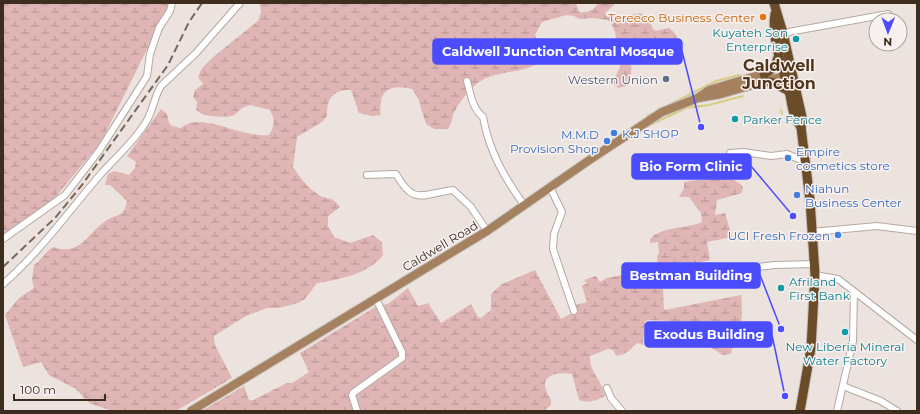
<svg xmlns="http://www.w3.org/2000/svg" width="920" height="414" font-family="Montserrat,sans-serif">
  <defs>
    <pattern id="wetland-marsh" width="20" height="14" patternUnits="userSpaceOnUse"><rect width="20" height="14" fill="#dfb6b5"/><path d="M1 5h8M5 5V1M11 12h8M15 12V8" fill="none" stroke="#b69493"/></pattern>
  </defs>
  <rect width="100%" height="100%" fill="#ece3df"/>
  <g fill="url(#wetland-marsh)">
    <path d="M3,3H170L101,142L44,211L3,238Z"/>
    <path d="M260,3H576L579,12C588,13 593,11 598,3H612L614,5L605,13L606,16C617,20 630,14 641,13L649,20L653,29L656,31L669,28C684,38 681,58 661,58L655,50L641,40L633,43C630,56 633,73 629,85L619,88L614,85C613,74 622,72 620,60C604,54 616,47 616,38C616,32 612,24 608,20L593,18L579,19L574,16L566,15L542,22L535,35L536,39L543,47L541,61C522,76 494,68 475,85C467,92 457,105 453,115C452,120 451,124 448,129H434L426,124L418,98L412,89C400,86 383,85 381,102C380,107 380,110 381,115L373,116L359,113L351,90C333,90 327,97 327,116L322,122L297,137L293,167C300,178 308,188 319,195C329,201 331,195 340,207L328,216V226L334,237L350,243L373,235L382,242L383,255C370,273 339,280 317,283L305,299L298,303L279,308H267L246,316L214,336L215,345L232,378L176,411H112L89,403L76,389L49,375L41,362L23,367L5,315L19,298L34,288L32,280L34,265C42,260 45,252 53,247C82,257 87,232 107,220C119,213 124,217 127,201L110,185H105L108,174L114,171L129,175L135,168L136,162L127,156L161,109L167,114L169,123L172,126L181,128C201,110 242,139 269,135C275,125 275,120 270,110L250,105L242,108L233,116C222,117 204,118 196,110L197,102L193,97L195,90L203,84L198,77L202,68L212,58L258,21L261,12Z"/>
    <path d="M706,179C717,179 736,176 743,187L742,193L717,200L715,215L725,213L732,237L707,242L710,260L662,270L664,310L741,295C743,309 741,320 741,333C746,337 747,340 745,346L732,348L731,354L722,355C715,348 705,347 700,339L679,337L678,328L673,327L670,321L648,320L645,321L643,345L637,343C626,352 632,352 616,356L613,350L608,349L590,356C589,372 603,381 605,396C598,400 587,404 579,400L572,374C560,372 540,374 546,390C548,396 552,399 551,405L544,411H202L244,386L249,400H253L287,383H292L309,372L300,353L377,306L388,304L408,288L418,306L428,303L441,323L471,304L478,317L481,318L491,310V294L502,284L535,270L561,319L576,311L575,305L587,302L582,286L587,283L584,280L596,276L600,282L607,278L658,268L657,256L659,253L658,242L650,243V239C662,226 686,229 702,222L701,213L689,197H679L684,188V182Z"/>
  </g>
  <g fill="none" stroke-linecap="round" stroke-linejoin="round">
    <g stroke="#d6cd81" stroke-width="2">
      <path d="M667,106L716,81L739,75"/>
      <path d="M781,110L782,114"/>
      <path d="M647,116L656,112"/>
      <path d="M650,125L686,108L709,105L743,96"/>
    </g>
    <g stroke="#b4a9a1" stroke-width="8">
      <g id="minor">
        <path d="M783,33L888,14"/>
        <path d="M467,81C471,95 472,108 483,117C489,151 504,177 524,205"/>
        <path d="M730,153L743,152L771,156L787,154L801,160H805"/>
        <path d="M367,175L396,174C414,206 422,194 453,190L471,207L487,231"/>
        <path d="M550,187L562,212L554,234L553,249L574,311"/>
        <path d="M812,232L877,226L917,231"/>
        <path d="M3,239L65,195L99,151L147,76L150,54L159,28L170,11L172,3"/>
        <path d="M724,271L775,265L814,264"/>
        <path d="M815,275L838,279L917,340"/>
        <path d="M3,284C40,252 68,212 100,175C115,158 134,142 146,122C153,111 154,97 161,86L196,53L240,3"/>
        <path d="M843,386L881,401L897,411"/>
        <path d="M607,388L611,398L622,411"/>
        <path d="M357,411L352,395L353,393L402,358V352L376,299"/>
        <path d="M837,411L853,341L854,292"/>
      </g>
    </g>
    <g stroke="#c5c0bc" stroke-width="10">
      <g id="major">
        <path d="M699,97L709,90L770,72"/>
        <path d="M191,411L487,231L588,161L662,112L698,98L721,94L791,74"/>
      </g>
    </g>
    <g stroke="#c5c0bc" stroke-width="11">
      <g id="highway">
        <path d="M774,3L783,33L802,117L801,127L810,200L815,274L811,348L800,411"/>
        <path d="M775,14C771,38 782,66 789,90C792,103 792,116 801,127"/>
        <path d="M764,74L775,66L779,55"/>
        <path d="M764,81L774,83L789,91"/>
      </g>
    </g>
    <use href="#minor" stroke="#fff" stroke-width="6"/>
    <use href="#major" stroke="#a5815f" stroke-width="8"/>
    <use href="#highway" stroke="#6b4c28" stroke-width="9"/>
    <path stroke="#796859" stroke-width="2" stroke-dasharray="8 4" stroke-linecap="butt" d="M3,267L55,218L82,185L168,65L189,22L202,3"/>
  </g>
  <circle fill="#e8710a" stroke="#f8f1ef" stroke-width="1.5" cx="763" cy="17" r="4"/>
  <g fill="#0f9aa8" stroke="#f8f1ef" stroke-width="1.5">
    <circle cx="796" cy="39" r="4"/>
    <circle cx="735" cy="119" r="4"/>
    <circle cx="781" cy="288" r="4"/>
    <circle cx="845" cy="332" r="4"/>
  </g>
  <circle fill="#5c6f8a" stroke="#f8f1ef" stroke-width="1.5" cx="666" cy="79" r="4"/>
  <g fill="#3f7fe0" stroke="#f8f1ef" stroke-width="1.5">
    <circle cx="614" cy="133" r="4"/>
    <circle cx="607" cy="141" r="4"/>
    <circle cx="788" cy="158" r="4"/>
    <circle cx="797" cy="195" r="4"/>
    <circle cx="838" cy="235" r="4"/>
  </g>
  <g text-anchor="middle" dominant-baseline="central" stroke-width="3" stroke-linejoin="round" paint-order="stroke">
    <g font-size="12" fill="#c56008" stroke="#f8f1ef" text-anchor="end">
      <text x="755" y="17">Tereeco Business Center</text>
    </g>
    <g font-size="12" fill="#0d838f" stroke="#f8f1ef" text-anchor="start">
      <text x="788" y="32" text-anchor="end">Kuyateh Son<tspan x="788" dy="14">Enterprise</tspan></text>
      <text x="743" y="119">Parker Fence</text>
      <text x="789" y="281">Afriland<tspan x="789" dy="14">First Bank</tspan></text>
      <text x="845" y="346" text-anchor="middle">New Liberia Mineral<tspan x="845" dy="14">Water Factory</tspan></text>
    </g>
    <g font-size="12" fill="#4e5e75" stroke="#f8f1ef" text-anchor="end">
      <text x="658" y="79">Western Union</text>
    </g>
    <g font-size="12" fill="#366cbe" stroke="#f8f1ef" text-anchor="start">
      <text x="622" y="133">K.J SHOP</text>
      <text x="599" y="134" text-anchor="end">M.M.D<tspan x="599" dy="14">Provision Shop</tspan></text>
      <text x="796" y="151">Empire<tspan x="796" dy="14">cosmetics store</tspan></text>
      <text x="805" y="188">Niahun<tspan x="805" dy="14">Business Center</tspan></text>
      <text x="830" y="235" text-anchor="end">UCI Fresh Frozen</text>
    </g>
    <g font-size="12" fill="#3d2d1e" stroke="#f8f1ef">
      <text transform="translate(440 246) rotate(-31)">Caldwell Road</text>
    </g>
    <g font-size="16" font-weight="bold" fill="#503519" stroke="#f8f1ef">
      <text x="779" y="65">Caldwell<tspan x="779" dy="18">Junction</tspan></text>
    </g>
  </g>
  <path fill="none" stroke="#4b4cfe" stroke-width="1.5" d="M701 127L682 51M793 216L751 166M781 329L760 275M785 396L772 335"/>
  <g fill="#4b4cfe" stroke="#f8f1ef" stroke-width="1.5">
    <circle cx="701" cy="127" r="4"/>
    <circle cx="793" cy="216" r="4"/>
    <circle cx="781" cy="329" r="4"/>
    <circle cx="785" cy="396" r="4"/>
  </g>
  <g fill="#4b4cfe" stroke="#4b4cfe" stroke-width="1.5">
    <rect x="433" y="39" width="249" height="25" rx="4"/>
    <rect x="632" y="154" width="119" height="25" rx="4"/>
    <rect x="622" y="263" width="138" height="25" rx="4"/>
    <rect x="645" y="322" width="127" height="25" rx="4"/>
  </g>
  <g font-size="13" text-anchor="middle" font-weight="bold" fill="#fff">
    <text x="558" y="56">Caldwell Junction Central Mosque</text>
    <text x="691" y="171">Bio Form Clinic</text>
    <text x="691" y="280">Bestman Building</text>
    <text x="709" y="339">Exodus Building</text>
  </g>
  <rect width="920" height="414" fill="none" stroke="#3d2d1e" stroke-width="8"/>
  <g transform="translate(888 32) rotate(181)"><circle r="19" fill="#f8f1ef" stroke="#ada39b"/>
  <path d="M0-3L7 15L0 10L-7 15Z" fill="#4b4cfe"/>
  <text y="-6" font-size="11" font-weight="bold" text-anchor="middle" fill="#3d2d1e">N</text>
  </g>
  <path d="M14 394v6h91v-6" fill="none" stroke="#3d2d1e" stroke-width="2"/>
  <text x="20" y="394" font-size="12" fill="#3d2d1e" stroke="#f8f1ef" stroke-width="3" paint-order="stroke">100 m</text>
</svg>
